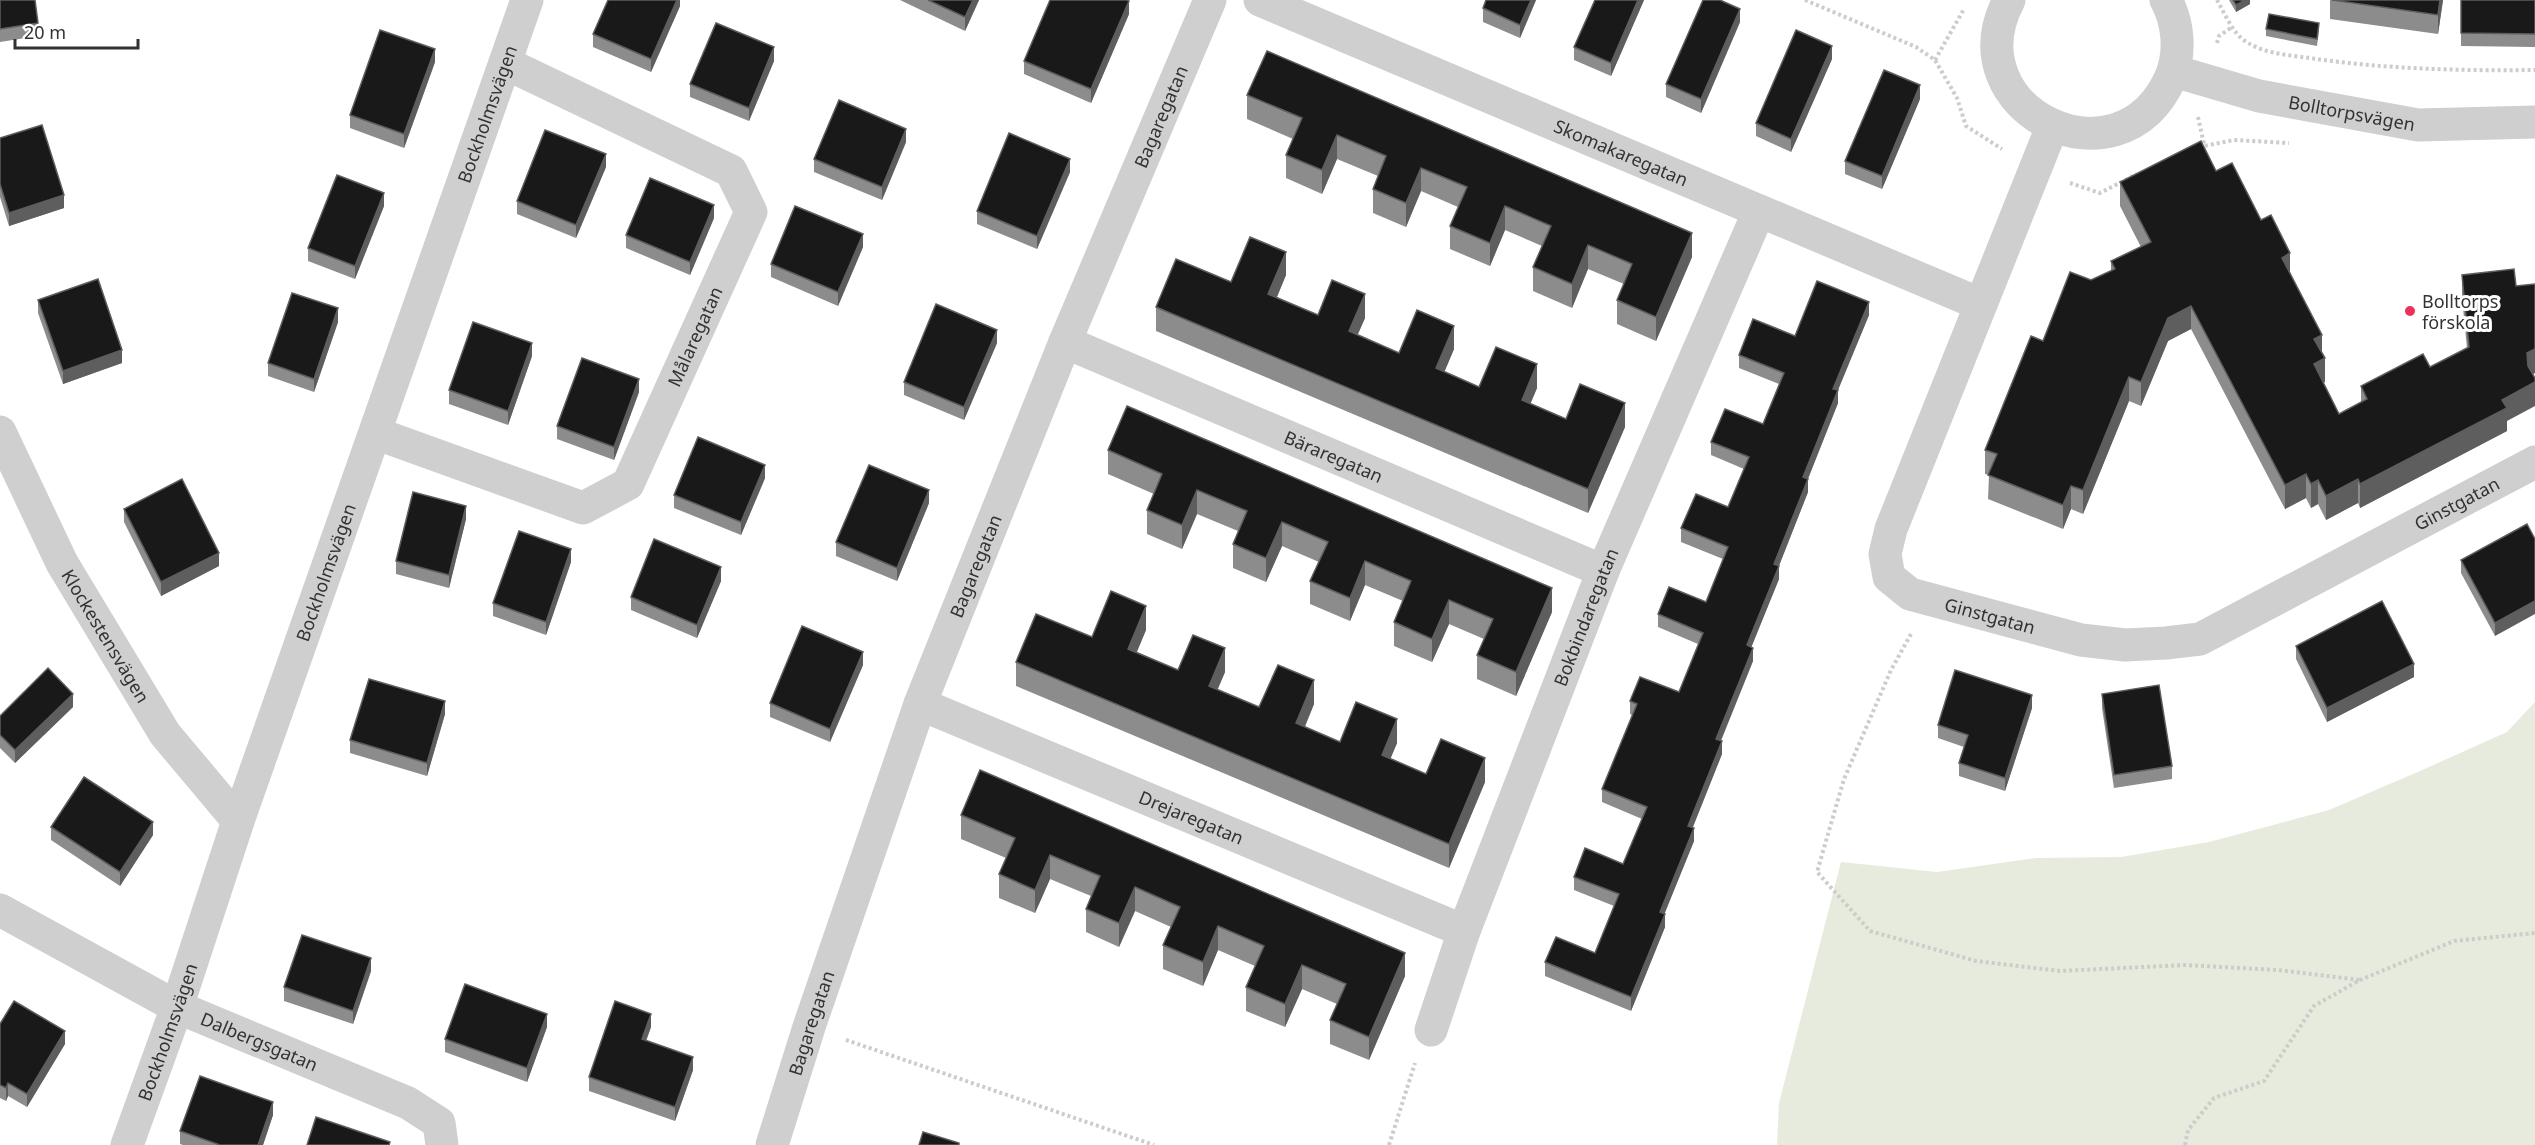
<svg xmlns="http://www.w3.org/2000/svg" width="2535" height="1145" font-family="'Noto Sans',sans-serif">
  <rect width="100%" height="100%" fill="#fff"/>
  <path fill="#e7ebdd" d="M2535,702V1145H1777L1779,1103L1841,862L1937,872L2036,858L2121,857L2209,842L2329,810L2420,771L2507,732Z"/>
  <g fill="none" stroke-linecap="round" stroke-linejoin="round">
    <g stroke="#ccc" stroke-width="4" stroke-dasharray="3 3" stroke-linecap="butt">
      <path d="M1805,0L1916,47L1935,60L1957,98L1966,126L2002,149"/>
      <path d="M2217,0C2225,14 2232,32 2245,41C2266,55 2292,55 2316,59C2388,69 2462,71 2535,70"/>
      <path d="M2217,43L2219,36L2232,27"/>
      <path d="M1935,60L1964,9"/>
      <path d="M2198,117L2204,144"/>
      <path d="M2199,147L2234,140L2289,143"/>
      <path d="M2070,183L2100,193L2137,174"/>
      <path d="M1911,634L1891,670L1844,779L1817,872L1870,931L1976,961L2060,971L2185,965L2278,970L2360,980"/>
      <path d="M846,1040L1154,1145"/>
      <path d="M1389,1145L1415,1063"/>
      <path d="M2185,1145L2188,1130L2214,1098L2264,1081L2314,1006L2360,980L2454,941L2535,933"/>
    </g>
    <g stroke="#cfcfcf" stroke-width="33">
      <path id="s1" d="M1260,0L1980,304"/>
      <path d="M2009,0C1951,110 2118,192 2170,79C2181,54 2179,24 2166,0"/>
      <path id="s2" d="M2174,71L2259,96L2418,125L2535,122"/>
      <path id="s3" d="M2052,127L1891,529L1885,554L1889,577L1910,594L2081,640L2125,645L2166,643L2200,639L2535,462"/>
      <path id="s4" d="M1065,342L1603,571"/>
      <path id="s5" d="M0,432L62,563L165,734L238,821"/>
      <path id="s6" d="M375,433L583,508L628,484L751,212L731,171L505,63"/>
      <path id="s7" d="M920,704L1464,931"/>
      <path id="s8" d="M0,910L177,1007L408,1103L439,1123L442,1145"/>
      <path id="s9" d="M1431,1030L1464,931L1603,571L1759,211"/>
      <path id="s10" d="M127,1145L177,1007L238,821L527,0"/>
      <path id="s11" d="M772,1145L809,1027L920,704L1065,342L1210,0"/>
    </g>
  </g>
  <g fill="#8c8c8c">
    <path d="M0,0L38,23V36L0,42Z"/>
    <path d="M680,0V6L651,72L593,47V34Z"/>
    <path d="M900,0H979L965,31Z"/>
    <path d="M1536,0L1520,38L1483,22V8Z"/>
    <path d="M1595,0H1644L1611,76L1574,60V47Z"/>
    <path d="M2229,0H2250V4L2236,12Z"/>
    <path d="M2330,0H2443L2438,34L2330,19Z"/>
    <path d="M2461,0H2535V47L2461,46Z"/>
    <path d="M1129,14L1091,103L1024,74V61Z"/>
    <path d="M1740,22L1701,113L1666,97V84Z"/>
    <path d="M2266,29L2319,30L2317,46L2266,36Z"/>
    <path d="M1832,59L1791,152L1756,136V123Z"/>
    <path d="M774,61L749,121L690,97V84Z"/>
    <path d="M435,62L404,148L350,128V115Z"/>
    <path d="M1247,95L1692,257L1656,341L1617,324V300L1624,284L1588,269L1572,308L1533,291V267L1542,246L1505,230L1490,266L1450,249V226L1458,207L1421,191L1406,227L1373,213V189L1378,176L1337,159L1322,194L1286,178V155L1293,139L1247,119Z"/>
    <path d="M1920,99L1882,189L1845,174V161Z"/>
    <path d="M0,138L64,208L9,226L0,197Z"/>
    <path d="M906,142L882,200L814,172V159Z"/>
    <path d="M606,167L576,238L517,214V201Z"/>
    <path d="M2216,171L2261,220L2290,272L2322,353L2325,382L2323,383L2339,414L2361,403V386L2430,367L2467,348L2462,298V275L2516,286L2535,284V373L2533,374L2507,421V431L2360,508L2358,503L2326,520L2318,504L2311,508L2306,498L2285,509L2191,329L2168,341L2141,406L2129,401L2083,514L2071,509L2063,529L1988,499L1989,475L1985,474V450L2043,341L2091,280L2111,271V261L2141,247L2120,206V182Z"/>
    <path d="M1070,172L1037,249L977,224V211Z"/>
    <path d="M384,206L355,279L308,261V248Z"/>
    <path d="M714,218L690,275L626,248V235Z"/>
    <path d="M863,247L838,306L771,277V264Z"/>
    <path d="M1286,275L1277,297L1318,315L1365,318L1357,335L1399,353L1454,349L1444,372L1479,387L1537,388L1530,404L1566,419L1625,427L1588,513L1156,331V307L1231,282Z"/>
    <path d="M38,300L122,363L63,384L38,313Z"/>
    <path d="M1869,315L1838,390V403L1808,479V492L1779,566V579L1751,647L1753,661L1721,741L1722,754L1693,827L1694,841L1664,914L1665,927L1631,1011L1545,976V962L1595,953L1614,906L1574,890V877L1623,864L1642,819L1602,802V789L1632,715L1630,714V701L1679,692L1698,644L1658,627V614L1706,602L1723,559L1681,542V528L1728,507L1744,469L1711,455V442L1763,424L1779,384L1739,368V355L1795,336Z"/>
    <path d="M338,322L314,392L268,376V363Z"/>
    <path d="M997,343L964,420L904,395V382Z"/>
    <path d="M532,356L508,425L449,404V390Z"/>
    <path d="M639,392L614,460L557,439V426Z"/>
    <path d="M1108,450L1552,612L1516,696L1477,679V655L1484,639L1449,624L1432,662L1394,646V622L1403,601L1365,585L1350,621L1310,604V581L1319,562L1282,546L1266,582L1233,568V544L1238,531L1197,514L1182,549L1147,534V510L1154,494L1108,474Z"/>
    <path d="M765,478L741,535L674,508V495Z"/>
    <path d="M929,503L897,581L836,556V542Z"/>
    <path d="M124,509L219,566L161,596L124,522Z"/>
    <path d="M466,519L449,588L396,574V561Z"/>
    <path d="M2527,524L2495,636L2461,573V560Z"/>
    <path d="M571,562L546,635L493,616V603Z"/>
    <path d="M721,581L697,638L631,610V597Z"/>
    <path d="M1146,630L1137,652L1178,670L1225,672L1217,690L1259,707L1314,704L1305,727L1340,742L1397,743L1390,759L1426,774L1485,782L1449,868L1016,686V662L1092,637Z"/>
    <path d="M2296,646L2414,677L2327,722L2296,659Z"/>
    <path d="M863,665L830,742L770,717V703Z"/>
    <path d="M2102,694L2172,766V779L2114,788L2102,708Z"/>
    <path d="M73,707L15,763L0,748V716Z"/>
    <path d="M2032,708L2005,791L1959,776V763L1964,747L1938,738V725Z"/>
    <path d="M445,714L427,776L350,753V740Z"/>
    <path d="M961,815L1405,976L1369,1060L1330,1044V1020L1337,1004L1302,989L1285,1027L1246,1011V987L1255,966L1218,950L1203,986L1163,969V945L1171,927L1135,911L1119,947L1086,932V909L1091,896L1050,879L1035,913L999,898V874L1006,858L961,839Z"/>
    <path d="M51,827L153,835L120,886L51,840Z"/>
    <path d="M371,971L353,1024L284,1001V987Z"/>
    <path d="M0,1024L65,1044L27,1107L8,1096L6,1101L0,1098Z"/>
    <path d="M547,1027L527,1082L445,1052V1039Z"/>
    <path d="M651,1027L646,1041L693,1070L675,1121L589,1091V1077Z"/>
    <path d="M273,1115L263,1145H183L180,1144V1131Z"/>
  </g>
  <g fill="#5e5e5e">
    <path d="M677,0H680V6L651,72V59Z"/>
    <path d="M973,0H979L965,31V17Z"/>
    <path d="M1531,0H1536L1520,38V25Z"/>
    <path d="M1638,0H1644L1611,76V63Z"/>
    <path d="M2245,0H2250V4L2236,12V5Z"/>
    <path d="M2440,0H2443L2438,34V15Z"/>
    <path d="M1129,1V14L1091,103V89Z"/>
    <path d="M1740,9V22L1701,113V99Z"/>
    <path d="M1832,46V59L1791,152V139Z"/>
    <path d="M774,47V61L749,121V108Z"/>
    <path d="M435,49V62L404,148V134Z"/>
    <path d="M1920,85V99L1882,189V176Z"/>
    <path d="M906,129V142L882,200V187Z"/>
    <path d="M1337,135V159L1322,194V170Z"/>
    <path d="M606,154V167L576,238V225Z"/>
    <path d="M1070,159V172L1037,249V236Z"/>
    <path d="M1421,168V191L1406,227V203Z"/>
    <path d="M384,193V206L355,279V266Z"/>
    <path d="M64,195V208L9,226V213Z"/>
    <path d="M714,205V218L690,275V262Z"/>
    <path d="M1505,206V230L1490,266V243Z"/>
    <path d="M1692,233V257L1656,341V317Z"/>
    <path d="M863,234V247L838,306V292Z"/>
    <path d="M1588,245V269L1572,308V284Z"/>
    <path d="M1286,252V275L1268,318V294Z"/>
    <path d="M2290,253V277L2282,258Z"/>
    <path d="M1365,294V318L1349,355V331Z"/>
    <path d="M1869,302V315L1833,402V389Z"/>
    <path d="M2191,306V329L2168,341L2141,406V382L2168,318Z"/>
    <path d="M338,308V322L314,392V379Z"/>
    <path d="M1454,326V349L1436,392V368Z"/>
    <path d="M997,330V343L964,420V407Z"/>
    <path d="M2322,335V359L2314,339Z"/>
    <path d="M532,343V356L508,425V411Z"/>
    <path d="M2535,349V373L2527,377V353Z"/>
    <path d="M122,350V363L63,384V371Z"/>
    <path d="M2325,358V382L2314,388V364Z"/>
    <path d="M1537,364V388L1522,424V400Z"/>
    <path d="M2129,377V401L2083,514V490Z"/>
    <path d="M639,379V392L614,460V447Z"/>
    <path d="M2535,382V406L2507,421V431L2360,508V484L2502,400Z"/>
    <path d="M1838,390V403L1803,491V477Z"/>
    <path d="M1625,403V427L1588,513V489Z"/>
    <path d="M765,465V478L741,535V522Z"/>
    <path d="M2306,474V498L2285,509V485Z"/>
    <path d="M1808,479V492L1774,578V564Z"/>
    <path d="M2358,479V503L2326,520V496Z"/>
    <path d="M2318,480V504L2311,508V484Z"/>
    <path d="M2071,486V509L2063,529V505Z"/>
    <path d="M929,490V503L897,581V568Z"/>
    <path d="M1197,490V514L1182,549V525Z"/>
    <path d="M466,506V519L449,588V575Z"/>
    <path d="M1282,522V546L1266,582V558Z"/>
    <path d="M571,549V562L546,635V622Z"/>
    <path d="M219,553V566L161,596V582Z"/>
    <path d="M1365,561V585L1350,621V598Z"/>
    <path d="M1779,566V579L1747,658V645Z"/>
    <path d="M721,567V581L697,638V625Z"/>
    <path d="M1552,588V612L1516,696V672Z"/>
    <path d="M1449,600V624L1432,662V639Z"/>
    <path d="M2535,601V614L2495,636V623Z"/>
    <path d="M1146,606V630L1128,672V649Z"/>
    <path d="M1225,648V672L1209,710V686Z"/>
    <path d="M1753,648V661L1716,752V739Z"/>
    <path d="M863,652V665L830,742V729Z"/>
    <path d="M2414,664V677L2327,722V708Z"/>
    <path d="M1314,680V704L1296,747V723Z"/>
    <path d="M73,694V707L15,763V750Z"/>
    <path d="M2032,695V708L2005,791V778Z"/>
    <path d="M445,701V714L427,776V763Z"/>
    <path d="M1397,719V743L1382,779V755Z"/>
    <path d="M1722,741V754L1688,839V826Z"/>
    <path d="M1485,758V782L1449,868V844Z"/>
    <path d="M153,822V835L120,886V872Z"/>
    <path d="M1694,828V841L1660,925V912Z"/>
    <path d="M1050,855V879L1035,913V890Z"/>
    <path d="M1135,887V911L1119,947V923Z"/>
    <path d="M1665,914V927L1631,1011V997Z"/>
    <path d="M1218,926V950L1203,986V962Z"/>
    <path d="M1405,953V976L1369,1060V1037Z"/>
    <path d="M371,958V971L353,1024V1011Z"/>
    <path d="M1302,965V989L1285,1027V1004Z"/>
    <path d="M547,1014V1027L527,1082V1068Z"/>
    <path d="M651,1014V1027L642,1052V1039Z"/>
    <path d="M65,1031V1044L27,1107V1094Z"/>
    <path d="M693,1057V1070L675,1121V1107Z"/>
    <path d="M8,1083V1096L6,1101V1088Z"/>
    <path d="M273,1102V1115L263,1145H258Z"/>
  </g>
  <g fill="#191919" stroke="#5e5e5e" stroke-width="1.5">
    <path d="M0,0H35L38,23L0,29Z"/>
    <path d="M608,0H677L651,59L593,34Z"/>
    <path d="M928,0H973L965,17Z"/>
    <path d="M1050,0H1127L1129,1L1091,89L1024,61Z"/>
    <path d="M1486,0H1531L1520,25L1483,8Z"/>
    <path d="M1595,0H1638L1611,63L1574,47Z"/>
    <path d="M1703,0H1720L1740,9L1701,99L1666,84Z"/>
    <path d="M2233,0H2245L2236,5Z"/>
    <path d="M2332,0H2440L2438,15Z"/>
    <path d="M2461,0H2535V34L2461,33Z"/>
    <path d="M2269,14L2319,23L2317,39L2266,29Z"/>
    <path d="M716,23L774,47L749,108L690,84Z"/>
    <path d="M380,30L435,49L404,134L350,115Z"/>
    <path d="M1796,30L1832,46L1791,139L1756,123Z"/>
    <path d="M1267,51L1692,233L1656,317L1617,300L1632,264L1588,245L1572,284L1533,267L1551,226L1505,206L1490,243L1450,226L1467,187L1421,168L1406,203L1373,189L1386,156L1337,135L1322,170L1286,155L1302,118L1247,95Z"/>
    <path d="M1884,70L1920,85L1882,176L1845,161Z"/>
    <path d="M839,100L906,129L882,187L814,159Z"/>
    <path d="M42,125L64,195L9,213L0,184V138Z"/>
    <path d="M545,130L606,154L576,225L517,201Z"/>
    <path d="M1009,133L1070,159L1037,236L977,211Z"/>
    <path d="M2201,141L2216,171L2232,163L2261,220L2271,215L2290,253L2282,258L2322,335L2314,339L2325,358L2314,364L2339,414L2367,399L2361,386L2423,354L2430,367L2469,347L2462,275L2514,269L2516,286L2535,284V349L2527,353L2528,366L2535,378V382L2502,400L2507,408L2360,484L2358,479L2326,496L2318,480L2311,484L2306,474L2285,485L2191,306L2168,318L2141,382L2129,377L2083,490L2071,486L2063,505L1988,475L1997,454L1985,450L2031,336L2043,341L2070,272L2091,280L2115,269L2111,261L2151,242L2120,182Z"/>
    <path d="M337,175L384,193L355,266L308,248Z"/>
    <path d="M650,178L714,205L690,262L626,235Z"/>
    <path d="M795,206L863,234L838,292L771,264Z"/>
    <path d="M1250,237L1286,252L1268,294L1318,315L1332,280L1365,294L1349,331L1399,353L1417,310L1454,326L1436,368L1479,387L1496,347L1537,364L1522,400L1566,419L1580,384L1625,403L1588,489L1156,307L1176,259L1231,282Z"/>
    <path d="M98,279L122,350L63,371L38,300Z"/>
    <path d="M1817,281L1869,302L1833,389L1838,390L1803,477L1808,479L1774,564L1779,566L1747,645L1753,648L1716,739L1722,741L1688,826L1694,828L1660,912L1665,914L1631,997L1545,962L1556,937L1595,953L1619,894L1574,877L1585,848L1623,864L1647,807L1602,789L1637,704L1630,701L1640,677L1679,692L1703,633L1658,614L1669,587L1706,602L1728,547L1681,528L1696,494L1728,507L1749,457L1711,442L1725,409L1763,424L1784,373L1739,355L1753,319L1795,336Z"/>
    <path d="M292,293L338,308L314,379L268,363Z"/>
    <path d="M936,304L997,330L964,407L904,382Z"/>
    <path d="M473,322L532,343L508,411L449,390Z"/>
    <path d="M582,358L639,379L614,447L557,426Z"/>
    <path d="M1127,406L1552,588L1516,672L1477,655L1493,619L1449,600L1432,639L1394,622L1411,581L1365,561L1350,598L1310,581L1328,542L1282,522L1266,558L1233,544L1247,511L1197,490L1182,525L1147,510L1162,474L1108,450Z"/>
    <path d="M698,437L765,465L741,522L674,495Z"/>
    <path d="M869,465L929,490L897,568L836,542Z"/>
    <path d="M182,479L219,553L161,582L124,509Z"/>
    <path d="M413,492L466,506L449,575L396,561Z"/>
    <path d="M2527,524L2535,539V601L2495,623L2461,560Z"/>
    <path d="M519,531L571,549L546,622L493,603Z"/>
    <path d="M654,539L721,567L697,625L631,597Z"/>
    <path d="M1111,591L1146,606L1128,649L1178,670L1193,635L1225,648L1209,686L1259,707L1278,665L1314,680L1296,723L1340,742L1356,702L1397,719L1382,755L1426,774L1441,739L1485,758L1449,844L1016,662L1036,614L1092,637Z"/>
    <path d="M2382,601L2414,664L2327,708L2296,646Z"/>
    <path d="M802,626L863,652L830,729L770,703Z"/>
    <path d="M48,668L73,694L15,750L0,735V716Z"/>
    <path d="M1955,670L2032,695L2005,778L1959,763L1968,735L1938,725Z"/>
    <path d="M369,679L445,701L427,763L350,740Z"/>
    <path d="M2159,685L2172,766L2114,775L2102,694Z"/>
    <path d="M980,770L1405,953L1369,1037L1330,1020L1346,984L1302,965L1285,1004L1246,987L1264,946L1218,926L1203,962L1163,945L1180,907L1135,887L1119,923L1086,909L1100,876L1050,855L1035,890L999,874L1015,838L961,815Z"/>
    <path d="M84,777L153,822L120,872L51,827Z"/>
    <path d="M302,935L371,958L353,1011L284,987Z"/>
    <path d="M465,984L547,1014L527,1068L445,1039Z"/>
    <path d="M14,1001L65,1031L27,1094L8,1083L6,1088L0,1085V1024Z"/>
    <path d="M615,1001L651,1014L642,1039L693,1057L675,1107L589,1077Z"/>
    <path d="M200,1076L273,1102L258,1145H220L180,1131Z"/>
    <path d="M316,1117L390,1142L389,1145H307Z"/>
    <path d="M923,1132L959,1143V1145H919Z"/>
  </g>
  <circle fill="#eb325b" stroke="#fff" stroke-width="2" cx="2410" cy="311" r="6"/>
  <g text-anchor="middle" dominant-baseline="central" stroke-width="6" stroke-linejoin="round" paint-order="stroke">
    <g font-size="18" fill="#323232" stroke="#fff">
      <text stroke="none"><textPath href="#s2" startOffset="183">Bolltorpsvägen</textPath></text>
      <text stroke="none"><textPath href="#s10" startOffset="1092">Bockholmsvägen</textPath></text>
      <text stroke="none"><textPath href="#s11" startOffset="1100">Bagaregatan</textPath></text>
      <text stroke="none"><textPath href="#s1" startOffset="392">Skomakaregatan</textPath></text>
      <text stroke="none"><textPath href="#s6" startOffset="434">Målaregatan</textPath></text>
      <text stroke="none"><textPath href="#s4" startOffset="292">Bäraregatan</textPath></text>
      <text stroke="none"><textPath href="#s3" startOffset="1096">Ginstgatan</textPath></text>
      <text stroke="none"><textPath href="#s11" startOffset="614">Bagaregatan</textPath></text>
      <text stroke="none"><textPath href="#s10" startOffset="606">Bockholmsvägen</textPath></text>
      <text stroke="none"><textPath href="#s3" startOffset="592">Ginstgatan</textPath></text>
      <text stroke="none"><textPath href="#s9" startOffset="441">Bokbindaregatan</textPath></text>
      <text stroke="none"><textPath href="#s5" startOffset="230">Klockestensvägen</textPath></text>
      <text stroke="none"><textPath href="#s7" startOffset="294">Drejaregatan</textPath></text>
      <text stroke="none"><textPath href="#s11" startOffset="128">Bagaregatan</textPath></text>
      <text stroke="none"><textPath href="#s10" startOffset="120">Bockholmsvägen</textPath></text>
      <text stroke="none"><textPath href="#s8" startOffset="291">Dalbergsgatan</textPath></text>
    </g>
    <g font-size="18" fill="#323232" stroke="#fff" text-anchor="start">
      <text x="2422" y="301">Bolltorps<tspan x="2422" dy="21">förskola</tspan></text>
    </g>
  </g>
  <path d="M15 39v9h123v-9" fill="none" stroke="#323232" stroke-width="3"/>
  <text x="24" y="39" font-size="18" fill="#323232" stroke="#ffffff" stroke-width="4.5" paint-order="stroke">20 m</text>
</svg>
